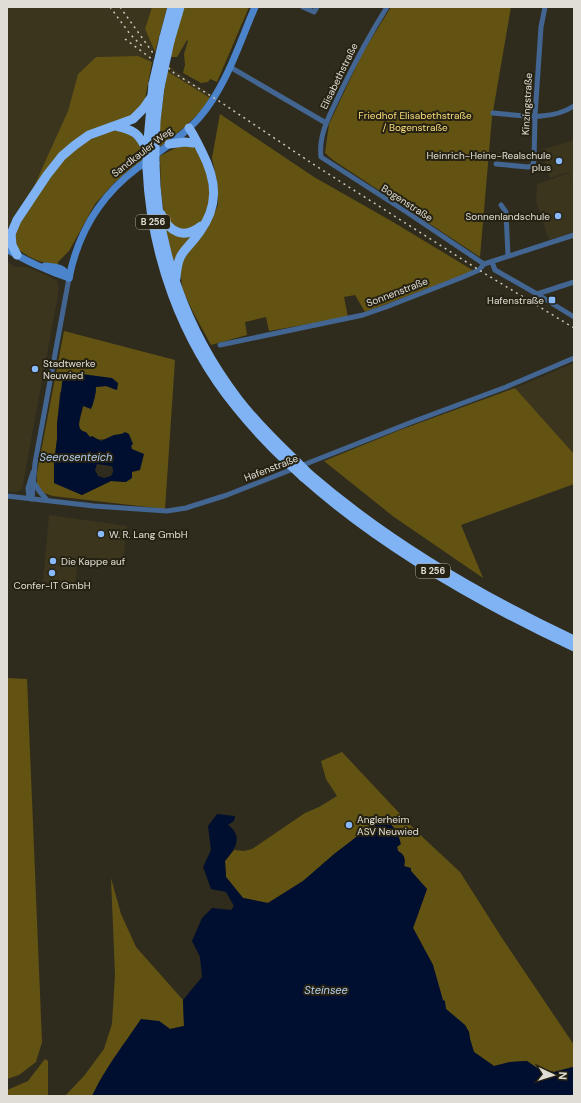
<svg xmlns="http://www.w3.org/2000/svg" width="581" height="1103" font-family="'DM Sans',sans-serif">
  <rect width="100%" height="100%" fill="#302c1d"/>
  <g fill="#3b351e">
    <path d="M7,7H152L145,29L153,48L150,61L138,56L96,57L78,73L68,111L53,148L32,191L7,229Z"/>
    <path d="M168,65L187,79L211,94L210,98L167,71Z"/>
    <path d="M574,140V187L569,172L550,178L541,150Z"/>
    <path d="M569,173L574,189V232L549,240L536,201L537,184Z"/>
    <path d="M7,262L15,267H27L48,276L57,281L59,289L22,489L16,492L7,491Z"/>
    <path d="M574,363V454L515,388Z"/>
    <path d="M49,515L127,526L123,561L78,557L75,585L43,582Z"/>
  </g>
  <g fill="#635313" fill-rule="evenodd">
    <path d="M152,7H167L155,52L145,29Z"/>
    <path d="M183,7H249L217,82L210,79L208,82L201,83L183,73L185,65L184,54L188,41L187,40L177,57H170Z"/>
    <path d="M391,7H511L492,117L480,257L333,160L325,153L329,124L363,52Z"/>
    <path d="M138,56L152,62L145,99L135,116L86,134L32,191L68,111L78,74L96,57Z"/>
    <path d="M167,71L210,98C197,119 178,132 160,147V122Z"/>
    <path d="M220,114L314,177L393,222L474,271L365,312L355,295L344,297L348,317L269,331L266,317L245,322L247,335L211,345L193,312L182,288L180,264L213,216L218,205L217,182L212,158Z"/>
    <path d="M113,130L129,132L142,147V161L115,182L95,204L69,251L58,262V265C41,264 28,257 15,247L13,233L60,162L84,142Z"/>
    <path d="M183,144L194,147L198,150L207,167L210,200L202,222L192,229L178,230L164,215L161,190L160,156Z"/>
    <path d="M164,224L193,233L175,268Z"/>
    <path d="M64,331L175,360L165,509L53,496L37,491V473ZM118,383L116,390L106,386L96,387C96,394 93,400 92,407L83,406L79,424V429C93,444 105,440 122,434L131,446L132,449V472L126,482L111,481L82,495L54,483V463L57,439V424L60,392Z"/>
    <path d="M515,388L574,454V484L461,525L483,578L394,517L324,461L400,430Z"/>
    <path d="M7,678L27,679L42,1042L36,1062L19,1075L7,1079Z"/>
    <path d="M342,752L416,831L460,872L502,938L574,1045V1068L572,1067L554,1072L537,1068L527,1061L510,1062L494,1066L474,1052L470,1039L469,1032L465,1025L446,1009L439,993L433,965L413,928L427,889L411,871L404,866C406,859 404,854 398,851L397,847L375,821L368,828L303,881L268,903L243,898L226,877L225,861L234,850L244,851L252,849L305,813L319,807L337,796L326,779L321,761Z"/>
    <path d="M111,878L121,914L136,947L183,1000L184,1026L170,1029L159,1021L114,1058L99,1082L92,1096H65L84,1076L104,1049L112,1024L115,975Z"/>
    <path d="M45,1059L48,1061V1096H7V1090L28,1081Z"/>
  </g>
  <g fill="#000f30" fill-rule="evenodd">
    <path d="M82,374L112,378L118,383L117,390L106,386L96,387C96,394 94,402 91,409L83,406C81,416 74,430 86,432L90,437L92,436L101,441C106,439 109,437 114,435C118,434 121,435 125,432L129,434L133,444L131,446L132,449L144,454L140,470L132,472V478L126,482L111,481L82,495L54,483V463L57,439V424L63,375ZM97,464L111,466L113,468V472L111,476L104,478L98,476L95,470Z"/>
    <path d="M217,814L235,816L234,821L228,825C244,837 235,849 225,861L226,877L243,898L268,903L303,881L334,854L368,828L375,820C392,820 397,829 401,844L397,847L398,851C404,854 406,859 404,866L411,868V871L427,889L413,928L433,965L443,1000L445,1001L446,1009L465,1025L469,1032L470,1039L474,1052L494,1066L510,1062L527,1061L537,1068L554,1072L573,1067L574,1068V1096H92C105,1068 124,1044 141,1019L159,1021L170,1029L184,1026L183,1000L202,977L200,957L192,941L202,918L212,908L231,910L234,906L226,892L211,889L203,867L211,850L208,826Z"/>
  </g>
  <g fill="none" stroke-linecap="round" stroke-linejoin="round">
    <g stroke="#436592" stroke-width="5">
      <path d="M303,7L314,12L317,7"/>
      <path d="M387,7C370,34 355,62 341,91C332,111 318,133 321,157L405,211L484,264"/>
      <path d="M230,67L326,123"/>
      <path d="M493,113C520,115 549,122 574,106"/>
      <path d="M496,164L528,167L532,166L534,161L535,116L541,27L545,7"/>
      <path d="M501,205L506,212L508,256"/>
      <path d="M492,262L495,270L537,294L574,317"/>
      <path d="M537,294L574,282"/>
      <path d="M220,345L363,315L386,307L463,277L479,270L484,264L574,235"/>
      <path d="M34,483L40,492L47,500"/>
      <path d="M7,496L94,506L167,511L186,508L227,495L412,422L506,387L574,358"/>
      <path d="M29,498L28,488L33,472"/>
      <path d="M32,499L35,463L69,278"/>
    </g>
    <g stroke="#4c84cb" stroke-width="7">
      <path d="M7,249C23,260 51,272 69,278"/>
      <path d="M45,266C56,267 64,267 69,278"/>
      <path d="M69,278C78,233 99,197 136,169C157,153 181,138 199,118C226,87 239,44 255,7"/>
    </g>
    <g stroke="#80b3f4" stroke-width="9">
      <path d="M164,37L172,7"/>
      <path d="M170,41L180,7"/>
      <path d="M116,126C134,130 139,133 147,151"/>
      <path d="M169,144L185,142L193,143"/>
      <path d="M155,148L156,121L160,87"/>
      <path d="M147,152L153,84"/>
      <path d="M155,163C156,248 186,331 238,399C255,421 274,440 294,459"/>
      <path d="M147,168C151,255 181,339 236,407C252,427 269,445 288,463"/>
      <path d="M161,214C169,232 184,240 201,226"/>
      <path d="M11,234L12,245L17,255"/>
      <path d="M7,239L11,234L17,220L47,175L62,156L75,145L89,135L133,119L143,109L152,96"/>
      <path d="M176,278C178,250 185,253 199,233C219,206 217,181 202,152C198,144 194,135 189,128"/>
      <path d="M309,474C388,542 480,596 574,640"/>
      <path d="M303,477C383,548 478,602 574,647"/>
    </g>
    <g stroke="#cac7bd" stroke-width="1.5" stroke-dasharray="2 4" stroke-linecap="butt">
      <path d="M110,7L130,34L142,46"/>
      <path d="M120,7L153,53L174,73L219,101L316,166L479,270L574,328"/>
      <path d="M125,39L156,62"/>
    </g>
    <g stroke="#80b3f4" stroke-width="9">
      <path d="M153,84L164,37"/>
      <path d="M160,87L170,41"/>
      <path d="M147,152V168"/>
      <path d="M155,163V148"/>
      <path d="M294,459L309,474"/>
      <path d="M288,463L303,477"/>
    </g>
  </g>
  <g fill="#88bafc" stroke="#262213" stroke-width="1.5">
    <circle cx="559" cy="161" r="4"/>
    <circle cx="558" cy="216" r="4"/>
    <rect x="548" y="296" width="8" height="8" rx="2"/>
    <circle cx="35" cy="369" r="4"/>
    <circle cx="101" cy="534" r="4"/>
    <circle cx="53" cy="561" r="4"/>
    <circle cx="52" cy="573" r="4"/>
    <circle cx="349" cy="825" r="4"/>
  </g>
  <g text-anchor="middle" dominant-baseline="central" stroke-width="4" stroke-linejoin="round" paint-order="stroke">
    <g fill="#262213" stroke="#a8a59a" stroke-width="1">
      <rect x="136" y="215" width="34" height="14" rx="3"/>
      <rect x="416" y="564" width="34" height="14" rx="3"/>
    </g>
    <g font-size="9" font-weight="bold" fill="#e0ddd4">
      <text x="153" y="222">B 256</text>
      <text x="433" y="571">B 256</text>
    </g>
    <g font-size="10" fill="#e0ddd4" stroke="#262213">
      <text transform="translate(339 76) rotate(-64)">Elisabethstraße</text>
      <text transform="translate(527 104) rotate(-87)">Kinzingstraße</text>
      <text transform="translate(142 152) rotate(-38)">Sandkauler Weg</text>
      <text transform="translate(407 203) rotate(33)">Bogenstraße</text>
      <text transform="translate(397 292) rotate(-21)">Sonnenstraße</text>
      <text transform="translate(271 468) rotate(-21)">Hafenstraße</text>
    </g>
    <g font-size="10" fill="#f9dd7c" stroke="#262213">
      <text x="415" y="115">Friedhof Elisabethstraße<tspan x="415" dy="12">/ Bogenstraße</tspan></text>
    </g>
    <g font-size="10" fill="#e0ddd4" stroke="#262213" text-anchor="start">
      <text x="551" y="155" text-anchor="end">Heinrich-Heine-Realschule<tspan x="551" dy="12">plus</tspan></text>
      <text x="550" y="216" text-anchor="end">Sonnenlandschule</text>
      <text x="544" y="300" text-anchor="end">Hafenstraße</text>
      <text x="43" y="363">Stadtwerke<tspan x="43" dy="12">Neuwied</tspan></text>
      <text x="109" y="534">W. R. Lang GmbH</text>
      <text x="61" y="561">Die Kappe auf</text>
      <text x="52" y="585" text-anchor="middle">Confer-IT GmbH</text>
      <text x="357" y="819">Anglerheim<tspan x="357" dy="12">ASV Neuwied</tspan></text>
    </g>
    <g font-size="11" font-style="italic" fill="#b0ccf1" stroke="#262213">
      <text x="76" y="457">Seerosenteich</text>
      <text x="326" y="990">Steinsee</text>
    </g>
  </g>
  <rect width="581" height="1103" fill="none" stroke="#e0ddd4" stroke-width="16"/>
  <g transform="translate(553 1075) rotate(94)" stroke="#262213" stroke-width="3" paint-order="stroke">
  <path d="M0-3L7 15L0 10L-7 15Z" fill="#e0ddd4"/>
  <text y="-6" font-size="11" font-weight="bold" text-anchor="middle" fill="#e0ddd4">N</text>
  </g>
</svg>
